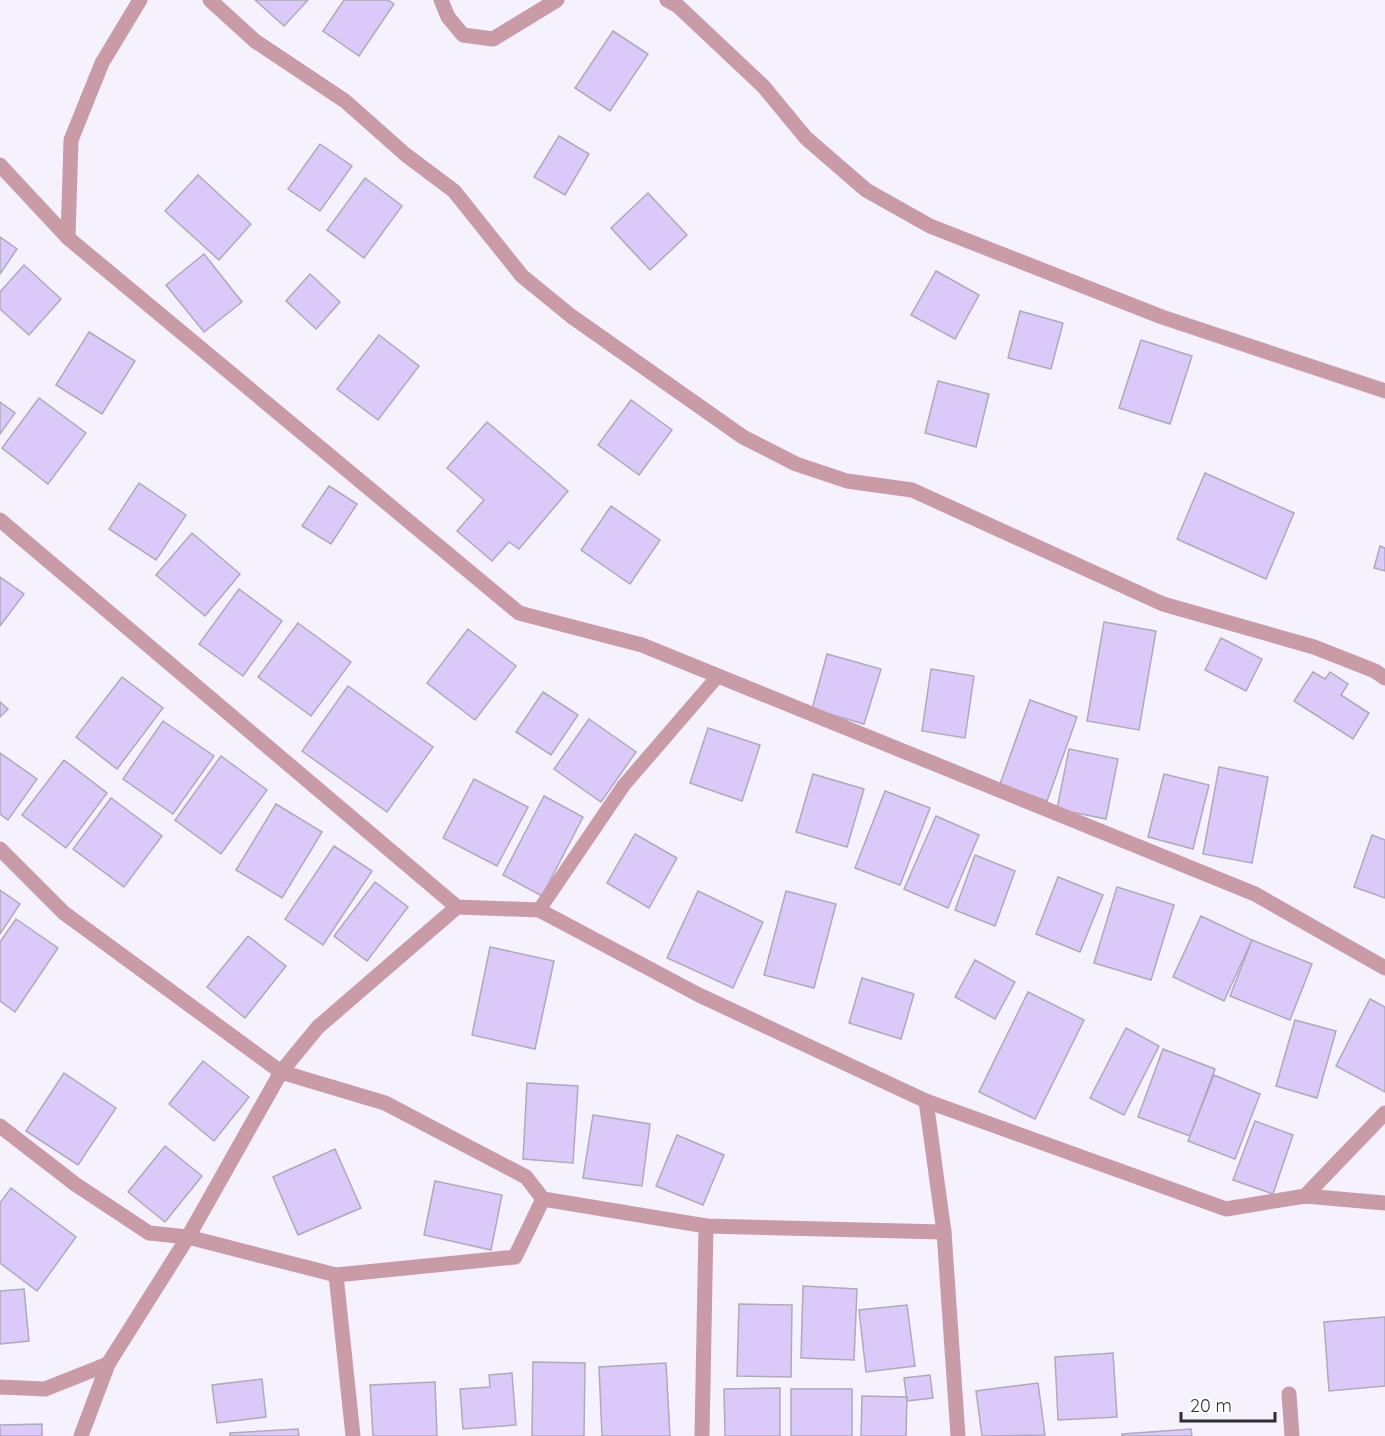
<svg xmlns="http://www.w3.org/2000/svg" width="1385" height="1436" font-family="Quicksand,sans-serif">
  <rect width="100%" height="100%" fill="#f5f2fd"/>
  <g fill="#dbc9f9" stroke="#afa9bb" stroke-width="1.5">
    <path d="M255,0H308L284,26Z"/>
    <path d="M344,0H388L394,4L359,56L323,31Z"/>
    <path d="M613,31L648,54L610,111L575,88Z"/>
    <path d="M559,136L589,154L565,195L534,177Z"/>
    <path d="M320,144L352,166L320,211L288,189Z"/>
    <path d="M198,175L251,224L219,260L165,211Z"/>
    <path d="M365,178L402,206L364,258L327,230Z"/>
    <path d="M648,193L687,235L650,270L611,228Z"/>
    <path d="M0,237L17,249L0,274Z"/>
    <path d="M204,254L242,302L204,332L166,285Z"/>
    <path d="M24,265L61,299L29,335L0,309V292Z"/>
    <path d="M936,271L979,295L955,339L911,315Z"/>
    <path d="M310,274L340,302L316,329L286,301Z"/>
    <path d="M1020,311L1063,323L1051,369L1008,358Z"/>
    <path d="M89,332L135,361L102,414L56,385Z"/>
    <path d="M379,335L419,366L378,420L337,389Z"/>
    <path d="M1141,340L1192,356L1170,424L1119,408Z"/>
    <path d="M938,381L989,394L976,447L925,433Z"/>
    <path d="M39,398L86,433L48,484L2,448Z"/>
    <path d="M631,400L672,430L639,475L598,445Z"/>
    <path d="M0,402L15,413L0,434Z"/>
    <path d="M487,422L568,491L519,549L509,542L492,561L457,531L484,500L447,468Z"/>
    <path d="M1205,473L1294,513L1266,579L1177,539Z"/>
    <path d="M139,483L186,515L156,560L109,529Z"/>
    <path d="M329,486L357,504L331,544L302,526Z"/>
    <path d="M611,506L660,540L630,584L581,550Z"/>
    <path d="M192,533L240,574L205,616L156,575Z"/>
    <path d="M1380,546L1385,548V571L1374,568Z"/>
    <path d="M0,577L24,594L0,626Z"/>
    <path d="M239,589L282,621L243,676L199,644Z"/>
    <path d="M1104,622L1156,631L1139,730L1087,721Z"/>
    <path d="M298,623L351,662L311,716L258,677Z"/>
    <path d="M468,629L516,666L475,720L427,683Z"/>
    <path d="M1221,638L1262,659L1246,691L1205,670Z"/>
    <path d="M827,654L881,669L864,724L812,709Z"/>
    <path d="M931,669L974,676L965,738L922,731Z"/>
    <path d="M1313,672L1325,679L1330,672L1348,684L1341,695L1369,713L1353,739L1294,701Z"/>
    <path d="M122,677L163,708L117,769L76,737Z"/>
    <path d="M348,686L433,747L387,812L302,751Z"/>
    <path d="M543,692L578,715L551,755L516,732Z"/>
    <path d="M1030,700L1077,717L1047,801L1000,784Z"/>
    <path d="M0,702L8,709L0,717Z"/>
    <path d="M589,719L636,752L601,802L554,769Z"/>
    <path d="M163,721L214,756L173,814L123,779Z"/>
    <path d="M708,728L760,745L742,801L690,783Z"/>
    <path d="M1069,749L1118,759L1106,819L1057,809Z"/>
    <path d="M0,753L37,779L8,820L0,814Z"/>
    <path d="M221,756L267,790L221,854L175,820Z"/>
    <path d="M64,760L107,793L66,848L22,815Z"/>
    <path d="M1219,767L1268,777L1252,863L1203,854Z"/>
    <path d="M813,774L864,789L847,847L796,832Z"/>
    <path d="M1164,774L1209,785L1193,849L1148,837Z"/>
    <path d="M474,779L528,807L497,866L443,838Z"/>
    <path d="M885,791L930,808L900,885L855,868Z"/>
    <path d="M544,796L583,817L542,896L503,875Z"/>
    <path d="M111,798L162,836L124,887L73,849Z"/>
    <path d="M276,804L322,832L282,898L236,870Z"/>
    <path d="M936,816L979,835L948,908L904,889Z"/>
    <path d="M635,834L677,858L649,908L607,883Z"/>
    <path d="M1372,835L1385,840V898L1354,887Z"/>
    <path d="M334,846L372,871L323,945L285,919Z"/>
    <path d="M975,855L1015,871L995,926L955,910Z"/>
    <path d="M1058,877L1103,895L1080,952L1036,934Z"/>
    <path d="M375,882L408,907L367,961L334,936Z"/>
    <path d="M1117,887L1174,905L1151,980L1094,963Z"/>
    <path d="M0,890L20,904L0,934Z"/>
    <path d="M698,891L763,922L733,988L667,958Z"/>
    <path d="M786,891L836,904L814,988L764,975Z"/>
    <path d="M1201,916L1252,940L1224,1001L1173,977Z"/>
    <path d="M16,919L58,948L15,1012L0,1001V942Z"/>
    <path d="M248,936L286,966L245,1018L207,987Z"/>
    <path d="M1252,940L1312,964L1290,1020L1230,996Z"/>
    <path d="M490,947L554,961L535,1049L472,1035Z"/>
    <path d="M975,960L1015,982L995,1019L955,997Z"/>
    <path d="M862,978L914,994L901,1039L849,1023Z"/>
    <path d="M1028,992L1084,1020L1035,1119L979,1092Z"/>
    <path d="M1370,999L1385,1007V1092L1336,1066Z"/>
    <path d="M1295,1020L1336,1031L1317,1098L1276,1086Z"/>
    <path d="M1126,1028L1159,1046L1124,1115L1090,1098Z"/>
    <path d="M1163,1049L1215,1069L1190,1136L1138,1117Z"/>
    <path d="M203,1061L249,1097L214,1141L169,1104Z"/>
    <path d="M64,1073L116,1108L78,1165L26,1131Z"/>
    <path d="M1214,1075L1260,1094L1235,1159L1188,1141Z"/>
    <path d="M527,1083L578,1086L573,1163L523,1159Z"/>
    <path d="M593,1115L650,1124L642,1186L583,1178Z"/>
    <path d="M1255,1121L1293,1135L1273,1194L1233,1180Z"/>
    <path d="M677,1135L724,1155L703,1205L656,1186Z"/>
    <path d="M165,1146L202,1176L165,1222L128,1192Z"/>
    <path d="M335,1149L361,1208L298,1235L273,1177Z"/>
    <path d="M435,1181L502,1195L491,1250L424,1235Z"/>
    <path d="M11,1188L76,1237L37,1291L0,1263V1203Z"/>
    <path d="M803,1286L857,1289L854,1360L801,1358Z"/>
    <path d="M24,1289L29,1341L0,1344V1291Z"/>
    <path d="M739,1304L792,1305L791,1377L737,1376Z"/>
    <path d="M907,1305L915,1366L866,1372L859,1310Z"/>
    <path d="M1385,1317V1386L1329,1391L1324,1322Z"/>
    <path d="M1113,1353L1117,1417L1058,1420L1055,1357Z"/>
    <path d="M533,1362L585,1363L584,1436H532Z"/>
    <path d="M666,1363L670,1436H602L599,1367Z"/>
    <path d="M512,1373L516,1425L463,1429L460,1389L490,1387L489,1375Z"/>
    <path d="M930,1375L933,1398L907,1401L904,1378Z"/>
    <path d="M262,1379L266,1417L217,1423L212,1385Z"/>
    <path d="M435,1382L437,1436H373L370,1385Z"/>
    <path d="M1038,1383L1045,1435L982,1436L976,1391Z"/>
    <path d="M780,1388V1436H725L724,1389Z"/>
    <rect x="791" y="1389" width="61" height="47"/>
    <path d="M862,1396L907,1397L906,1436H861Z"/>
    <path d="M42,1424V1436H0V1425Z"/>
    <path d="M298,1429L299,1436H230V1433Z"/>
    <path d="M1191,1429L1192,1436H1122V1434Z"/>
  </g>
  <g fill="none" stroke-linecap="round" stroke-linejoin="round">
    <path stroke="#c99ba7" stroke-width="14" d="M539,910L624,785L718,676"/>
    <g stroke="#c99ba7" stroke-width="15">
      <path d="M210,0L255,41L345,101L406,155L454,191L522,276L571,316L743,437L796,464L847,481L912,490L1163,604L1314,647L1375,671L1385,678"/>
      <path d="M441,0L448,17L463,35L493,39L557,0"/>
      <path d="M667,0L678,6L763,86L806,138L866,190L930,226L1162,317L1385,391"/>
      <path d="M0,165L68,238L519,613L642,645L1255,894L1385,968"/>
      <path d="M68,238L71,140L102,63L140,0"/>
      <path d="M0,520L457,907L539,910L699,995L926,1101L1226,1209L1305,1196L1385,1113"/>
      <path d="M0,849L64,913L281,1072L385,1103L526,1177L543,1199L706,1226L944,1232"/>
      <path d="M926,1101L944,1232L958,1436"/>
      <path d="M0,1126L75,1184L149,1233L188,1237L336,1275L515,1257L543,1199"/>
      <path d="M1305,1196L1385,1203"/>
      <path d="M336,1275L353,1436"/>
      <path d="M0,1387L45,1389L108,1364"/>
      <path d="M1289,1394L1292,1436"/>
      <path d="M81,1436L108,1364L188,1237L281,1072L318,1027L457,907"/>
      <path d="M702,1436L706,1226"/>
    </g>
  </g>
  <path d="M1181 1412v9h94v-9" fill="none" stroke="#302e35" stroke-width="3"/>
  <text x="1190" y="1412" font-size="18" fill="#302e35" stroke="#ffffff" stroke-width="4.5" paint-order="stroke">20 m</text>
</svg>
